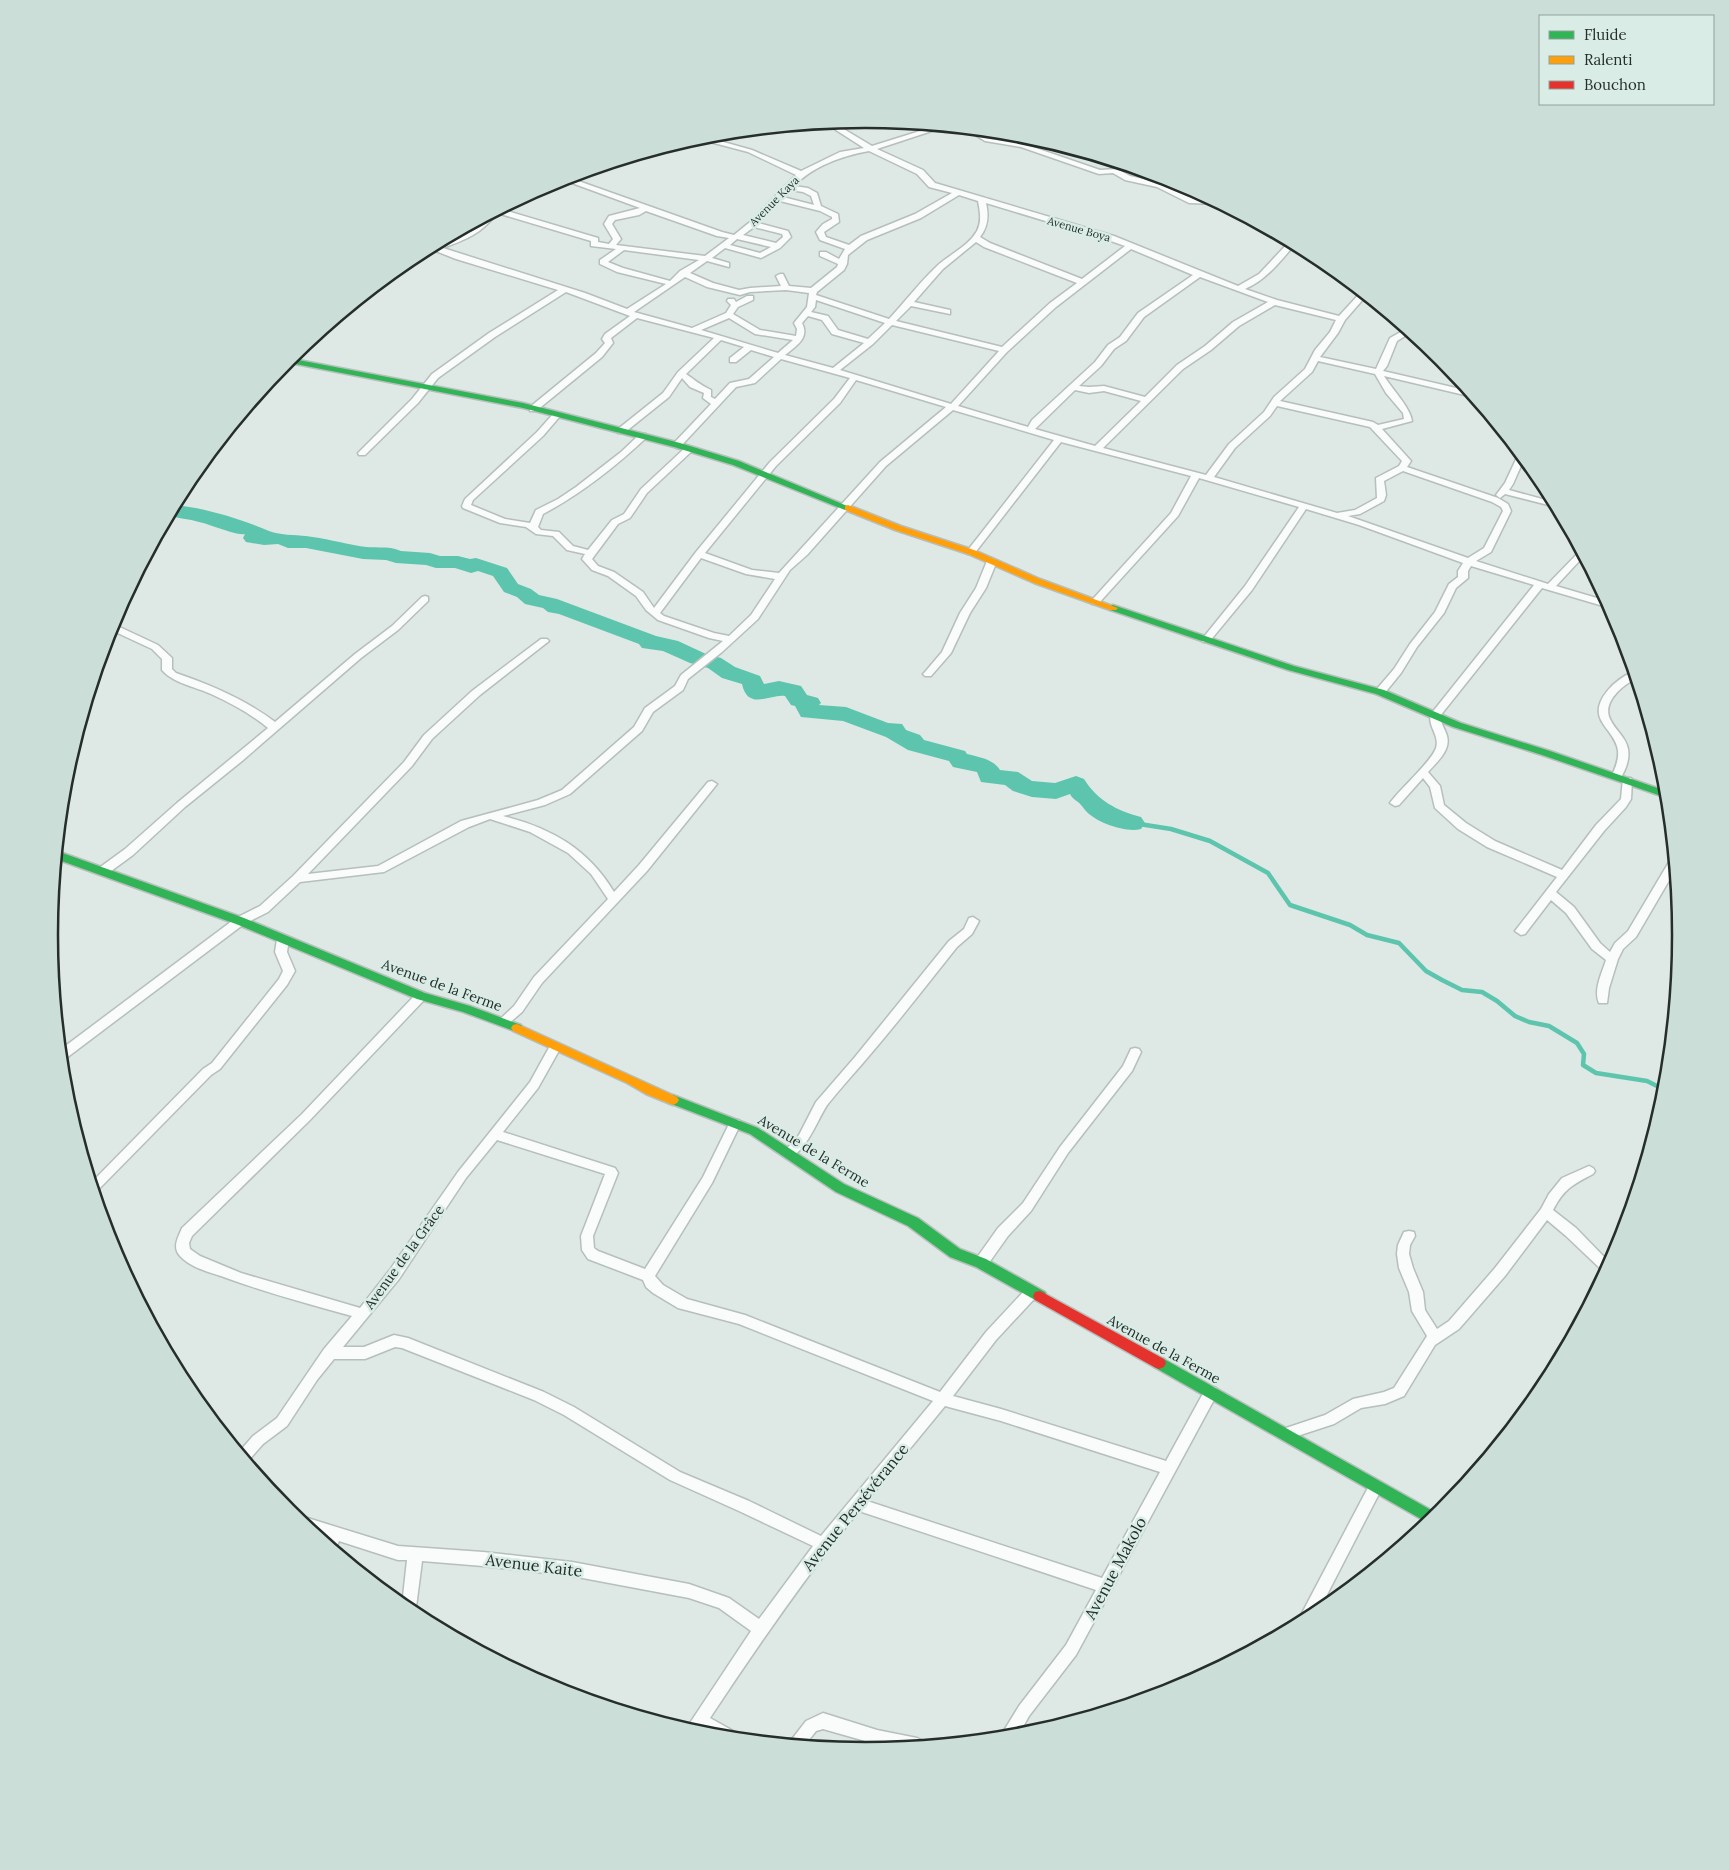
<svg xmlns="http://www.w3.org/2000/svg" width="1729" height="1870" font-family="Lora,serif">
	<rect width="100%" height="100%" fill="#dee8e5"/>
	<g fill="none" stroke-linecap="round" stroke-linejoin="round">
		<path stroke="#5dc5ad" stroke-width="4.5" d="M1133,823L1171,829L1210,841L1268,873L1290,905L1350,925L1367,935L1399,943L1426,971L1442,980L1462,990L1482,992L1497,1001L1515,1016L1529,1022L1549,1026L1577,1043L1584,1054L1583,1065L1596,1073L1647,1081L1665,1090"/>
		<path fill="#5dc5ad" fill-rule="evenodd" d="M174,505C206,508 241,519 269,531C278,535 296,535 306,536C324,538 342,543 359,546C373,549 388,545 401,551L430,553L440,556H458L470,559L476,558L507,568L518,584L531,589L539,595L557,599L656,636L678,641L706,654L721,658L735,667L760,676L764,684L779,681L801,686L807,695L818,698L821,703L819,705L846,707L888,723L902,724L906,730L920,735L924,740L965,751L967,754C979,757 993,759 1000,770L1018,772L1032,781L1055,783L1076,776L1084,779C1097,800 1117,811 1141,817L1145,823L1141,829C1126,833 1097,823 1086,811C1084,809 1083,807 1081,805C1077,800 1073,800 1070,794L1056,799L1032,797L1013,791L1005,785L981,782L977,772L953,767L949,761L908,750L886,737L843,721L801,717L795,706L791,705L785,696C771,693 748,712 742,684L722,678L708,668L690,663L663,651L642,648L639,644L559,614L548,612L543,608L525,604L517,597L504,592L493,576L478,571L471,573L455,568H436L426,565L396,563L386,560L363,559L306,548H288L278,544L264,545L246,542L243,538L245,534C236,536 210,524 199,522C189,519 178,518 168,516Z"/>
		<g stroke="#b6bfbc" stroke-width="3">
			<path id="street" d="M832,122L872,146L936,126L944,127L877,149L923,170L935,183L1114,236L1238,286L1259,274L1289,242L1295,244C1280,262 1266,280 1245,289L1277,300L1339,316L1361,292L1366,296L1345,320L1338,333L1320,357L1376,369L1390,338L1406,329L1410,333L1397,341L1387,366L1383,371L1469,391L1473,397L1384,376C1392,389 1410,407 1412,421L1382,429L1411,461L1407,467L1498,498L1508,504L1511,511L1491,552L1476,561L1548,584L1580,551L1583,557L1556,586L1607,601L1610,608L1542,588L1440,716C1441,724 1445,729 1447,736C1451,750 1437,762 1428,772L1440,786L1444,805L1466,823L1495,841L1562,870L1596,825L1621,799L1623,778H1631L1632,780L1631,799L1626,807L1604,831L1556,892L1574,907L1600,943L1610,952L1615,943L1628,931L1669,862L1673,861L1674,872L1636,937L1623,949L1618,959L1609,988L1607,1003H1599C1593,990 1602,973 1606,960L1592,949L1566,913L1551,900L1525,934L1521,935L1515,931L1557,877L1487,847L1458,829L1435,808L1430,787L1423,778L1399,805L1395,806L1390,803C1400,789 1432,761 1436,748C1440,735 1427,726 1431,714L1534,585L1471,566L1468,571V578L1456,588L1444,613L1417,647L1401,673L1384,694H1376L1375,692L1376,690L1394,669L1410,644L1435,612L1449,584L1458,577V571L1463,563L1359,525L1306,509L1252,590L1209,642H1203L1201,640L1203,638L1245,586L1299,507L1199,478L1178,516L1098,604H1092V600L1171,513L1191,476L1061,442L974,554H968V550L1054,440L953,410L886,466L807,555L790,570L758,619L722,652L688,679L683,690L653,712L642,731L570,794L545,805L503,816C551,828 588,849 614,892L639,865L708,782L712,781L717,784L647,871L542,983L522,1012L507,1025H499L497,1022L514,1006L534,977L608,899L591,874L568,853L530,832L490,819L469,827L384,872L300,882L268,912L244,924L65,1059L61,1060L60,1050L236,918L260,906L293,876L404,762L424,735L472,691L541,639H547L549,641L480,695L432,739L412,766L308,874L378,866L461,821L538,800L562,790L634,727L645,708L675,686L681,675L723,641L709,638L658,620L646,610L636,596L608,576L592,570L582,559L585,554L567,550L553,536L536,534L526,527L500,523L463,508L462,506L465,499L537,432L554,413L557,412L561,415L543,436L473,500L471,505L505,519L530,523L536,510L558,499L576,487L621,452L640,434H646V438C615,467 581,494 543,514L538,527L541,530L559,532L573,546L588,550L612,520L624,514L641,489L686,447H692V451L647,493L630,518L618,524L592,559L598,566L614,572L643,592L654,608L696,552L770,462L834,399L850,378L781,359L755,383L736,387L680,447L677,448L673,445L674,443L711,404L703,398L704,393L690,387L682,378L669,397L624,433H618V429L663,393L678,372L714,338L637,318L611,338L613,343L602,357L536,411H530V407L596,353L605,343L602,339L605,334L630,316L566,292L495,337L438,378L418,403L365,455H359L358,453L412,399L432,374L489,333L558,290L456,259L428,248C439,242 453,240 465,235C478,229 487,216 500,209L598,238V242L609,244L613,239L604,224L609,216L640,208L561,179L567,177L722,232L734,235L750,222L796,175L748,152L695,138L702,136L752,150L801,171L840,152L864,148L825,123ZM869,151L917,174L929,187L952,193L915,214L861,236L849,245L826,237L824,232L839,222L838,214L821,206L817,193L808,188L794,186C813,166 842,156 869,151ZM790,190L803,192L811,196L814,205L783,197ZM959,195L978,201C980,212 982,221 977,231C968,247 948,255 936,267C919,283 905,302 889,319L816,295L817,292L844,270L847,264L848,255L867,240L921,218ZM780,201L820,211L832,217V219L823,224L816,232L820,240L845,249L839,259L826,252H820V256L838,264L837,267L811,288L789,286L783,274H780L776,276L781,286L750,288L739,290L713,283L690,273L707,261L729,267V263L712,258L725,248L761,258L780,248L791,237L788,231L758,223ZM986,203L1108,240L1125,246L1082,279L990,243L980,237C988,227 989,216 986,203ZM646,211L717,236L729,238L705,256L616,245L621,239L612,224L615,220L639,215ZM497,213L591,241V246L616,249L600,260V264L617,272L666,284L627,309L585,293L443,248C467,239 481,234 497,213ZM754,227L782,234L783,237L776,243L743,235ZM737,239L771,247L760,253L730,245ZM976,242L984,247L1077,283L1050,303L1002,347L896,321L911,306L950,314V310L914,302L943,269ZM1131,249L1193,275L1138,313L1120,337L1108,345L1095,362L1032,420L1028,427L958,406L1007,352L1056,307ZM624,250L699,260L680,271L670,281L623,268L608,262ZM685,277L707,287L740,295L750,292L786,290L809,293L807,307L794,323L797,329L796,336L760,330L733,314L738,307L753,300V296H747L736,302L734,299H728L727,301L731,305L726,313L692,328L634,312ZM1200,277L1268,302L1233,322L1205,346L1177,365L1145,397L1104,386L1089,387L1079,386L1101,366L1114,349L1126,341L1144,317ZM816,300L885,323L868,339L838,330L828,316L811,312L815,307ZM1275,305L1336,320L1330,332L1315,350L1305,369L1274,397L1264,412L1229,444L1206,475L1103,448L1183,369L1211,350L1239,326ZM808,316L822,320L832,334L864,343L833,368L785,355C796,346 810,338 802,323ZM729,318L755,334L793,340L778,353L701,330ZM892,325L999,351L951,404L840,370L873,344ZM721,340L744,347L730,358V362H736L751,350L774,357L749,379L730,383L715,399L711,397V390C700,385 695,380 686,374ZM1318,361L1375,374L1386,393L1403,413L1404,419L1378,425L1373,422L1280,401L1312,372ZM856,380L946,407L880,462L779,573L752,570L705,553L776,466L840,403ZM1075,390L1089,393L1104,391L1141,401L1095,446L1035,429ZM1277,406L1370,427L1402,461L1399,466L1376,478L1377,498L1355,510L1337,513L1214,477L1235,448L1270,416ZM1403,471L1492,502L1501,507L1503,511L1484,548L1468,558L1348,516L1360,514L1384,501L1386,495L1384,481ZM701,558L746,574L775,579L751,615L729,636L714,633L664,616L660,613Z
				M967,130H975L989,138L1024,144L1100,170L1117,169L1130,176L1162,183L1194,199L1212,200L1220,204L1189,203L1157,187L1125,180L1113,173L1099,174L1021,147L985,141Z
				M1519,453L1524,459L1513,484L1509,490L1553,502L1556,507L1505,494L1500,498L1496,495L1505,483Z
				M992,558L997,561L986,588L970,613L951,653L931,676H925L923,674L925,672L942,652L960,613L976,588L987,561Z
				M425,596L428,597V601L398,630L361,658L242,761L185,807L133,855L107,874H99L98,871L99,868L125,849L177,803L268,728C251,714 231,703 211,694C196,687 173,683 162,670V659L152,649L109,629L111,623L158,645L172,658V669L176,673C211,685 246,700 275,722L355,654L392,626L422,597Z
				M1633,672L1635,679C1622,686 1602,702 1610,719C1615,730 1626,737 1628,749C1630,760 1625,771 1620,779L1616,780L1611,777C1615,769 1619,760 1618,751C1617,739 1606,730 1601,720C1591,701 1617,678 1633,672Z
				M973,917L979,921L972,934L957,947C926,986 896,1025 863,1063C851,1077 839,1090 828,1104C819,1115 803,1162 785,1156L783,1153L799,1135L816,1102L855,1057L949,941L964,929L969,918Z
				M283,935L289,939L287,952L295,971L287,985L220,1069L211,1075L95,1193L91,1183L203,1069L212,1063L279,979L283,971L275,952L277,939Z
				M421,992L425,993L427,996L425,999L310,1120L192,1236L189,1243L190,1249L200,1256L241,1273L360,1308L389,1271L458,1172L530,1082L551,1044H559L561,1047L538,1088L503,1132L615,1168L618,1173L593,1236L594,1248L598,1251L645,1269L703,1177L731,1120H739L741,1123L712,1183L655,1276L663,1285L687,1299L745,1315L940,1392L986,1332L1026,1289L1031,1288L1036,1289L1038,1293L1036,1297L996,1340L953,1396L1001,1409L1166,1461L1206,1388L1211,1386L1216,1388L1218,1392L1216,1396L1076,1655L1029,1716L1018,1736L1000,1737L1019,1706L1066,1645L1096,1590L859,1511C805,1577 757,1647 710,1718L735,1732L737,1738L712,1736L702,1730L700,1734L686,1729L751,1631L719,1608L689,1598L572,1576L483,1566L422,1561L415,1615L402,1606L407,1560H398L339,1541L335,1551L324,1542L325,1537L314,1534L296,1518L301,1516L398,1546L483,1552L572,1562L689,1584L729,1598L759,1619L813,1546L739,1511L670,1480L564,1415L534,1400L402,1348L395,1347L365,1359H334L317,1380L287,1426L263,1444L248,1461L239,1452L253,1436L277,1418L324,1349L352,1316C308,1304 264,1292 221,1276C208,1272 190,1267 180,1256C172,1247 178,1238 182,1228L302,1114L417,993ZM497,1140L605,1174L581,1236L582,1250L588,1259L643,1280L646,1287L653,1293L678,1308L739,1324L933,1401L821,1536L749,1501L680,1472L574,1407L544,1392L408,1338L394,1335L364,1347H343L399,1279L466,1178ZM945,1406L1001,1421L1160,1472L1102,1578L867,1501Z
				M1135,1048L1139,1049L1141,1052L1132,1071L1068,1153L1031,1211L1008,1236L986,1267L981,1268L976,1267L974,1263L976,1259L998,1228L1023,1203L1060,1147L1123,1066L1131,1049Z
				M1589,1166L1593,1168L1595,1171L1593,1174C1572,1185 1564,1189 1553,1210L1576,1228L1610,1263L1605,1273L1566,1236L1547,1220L1505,1276L1459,1329L1435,1345L1404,1396L1385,1404L1361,1408L1334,1424L1285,1440L1280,1438L1278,1434L1280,1430L1325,1415L1353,1399L1384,1392L1394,1388L1427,1336L1412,1311L1409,1292L1399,1268L1397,1254L1398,1245L1404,1232L1409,1231L1414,1232L1415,1236L1410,1245L1409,1254L1413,1268L1423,1292L1425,1310L1437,1329L1449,1321L1495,1268L1541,1209L1549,1194L1562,1178Z
				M1376,1480L1381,1482L1383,1486L1317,1614L1300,1623L1299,1620L1301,1615L1371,1482Z
				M823,1713L877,1730L917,1738L923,1741L924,1745L890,1748L823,1729L816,1731L805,1745L789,1743L806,1721Z"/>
		</g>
		<g stroke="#b6bfbc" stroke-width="3">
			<path id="fast" d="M288,358L523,403L680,443L739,461L852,508L851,510H845L733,465L674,447L523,408L285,362Z
				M1113,605L1294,666L1384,690L1461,723L1550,751L1666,791L1667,798L1542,755L1453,727L1376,694L1288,670L1110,610V606Z
				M57,851L244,918L425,993L470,1006L521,1025L523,1028L521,1031L517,1032L463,1012L417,999L236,924L56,859Z
				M673,1095L758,1128L844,1184L918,1218L960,1249L986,1259L1045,1292L1047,1296L1045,1300L1040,1301L1035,1300L976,1267L950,1257L908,1226L836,1192L750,1134L669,1103L667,1100L669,1097Z
				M1159,1357L1164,1359L1438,1514L1428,1523L1154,1367L1152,1363L1154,1359Z"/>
		</g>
		<g stroke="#b6bfbc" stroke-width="3">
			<path id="slow" d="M848,505L901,526L974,550L1040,579L1118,608L1116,610H1110L1034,583L968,554L895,530L845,510V506Z
				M517,1024L677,1097L679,1100L677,1103L673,1105L646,1094L627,1083L513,1031L511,1028L513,1025Z"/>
		</g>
		<g stroke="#b6bfbc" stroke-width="3">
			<path id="jam" d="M1040,1291L1164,1359L1166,1363L1164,1367L1159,1369L1154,1367L1035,1300L1033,1296L1035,1292Z"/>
		</g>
		<use href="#street" fill="#fafcfb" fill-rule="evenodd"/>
		<use href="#fast" fill="#30b455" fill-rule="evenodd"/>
		<use href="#slow" fill="#ff9f0a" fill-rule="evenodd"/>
		<use href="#jam" fill="#e5322d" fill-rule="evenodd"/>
	</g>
	<g text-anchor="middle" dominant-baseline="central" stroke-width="5" stroke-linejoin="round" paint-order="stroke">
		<g font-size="11" fill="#262e2b" stroke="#d9ede6">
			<text transform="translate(774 201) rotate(-45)">Avenue Kaya</text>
			<text transform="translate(1079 229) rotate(16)">Avenue Boya</text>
		</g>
		<g font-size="14" fill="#262e2b" stroke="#d9ede6">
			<text transform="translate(442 985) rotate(20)">Avenue de la Ferme</text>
			<text transform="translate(814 1151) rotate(31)">Avenue de la Ferme</text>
			<text transform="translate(404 1257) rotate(-54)">Avenue de la Grâce</text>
			<text transform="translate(1164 1349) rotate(29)">Avenue de la Ferme</text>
		</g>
		<g font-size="16" fill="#262e2b" stroke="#d9ede6">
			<text transform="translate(855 1507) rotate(-51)">Avenue Persévérance</text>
			<text transform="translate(534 1565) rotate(7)">Avenue Kaite</text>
			<text transform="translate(1115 1568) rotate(-62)">Avenue Makolo</text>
		</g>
	</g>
	<path d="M0 0H1729V1870H0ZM58 935a807 807 0 1 1 1614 0a807 807 0 1 1-1614 0Z" fill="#cbded7" fill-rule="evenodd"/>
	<path fill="none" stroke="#262e2b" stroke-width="2.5" d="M58 935a807 807 0 1 1 1614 0a807 807 0 1 1-1614 0Z"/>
	<rect x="1539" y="15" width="175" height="90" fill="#d9ede6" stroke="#91a19b"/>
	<rect x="1549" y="31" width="25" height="8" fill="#30b455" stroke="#91a19b"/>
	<text x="1584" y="40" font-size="15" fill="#262e2b">Fluide</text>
	<rect x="1549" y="56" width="25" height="8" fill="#ff9f0a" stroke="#91a19b"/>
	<text x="1584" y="65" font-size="15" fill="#262e2b">Ralenti</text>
	<rect x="1549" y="81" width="25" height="8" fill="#e5322d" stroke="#91a19b"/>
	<text x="1584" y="90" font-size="15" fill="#262e2b">Bouchon</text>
</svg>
